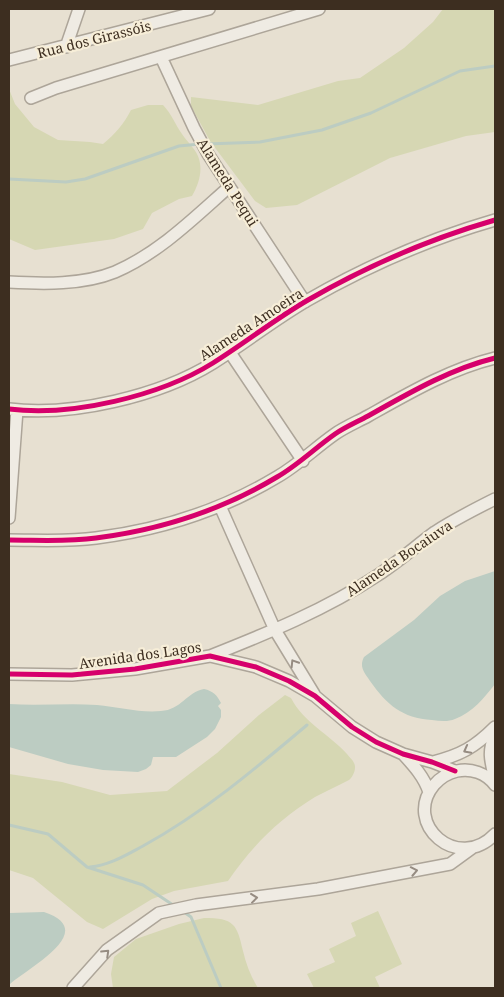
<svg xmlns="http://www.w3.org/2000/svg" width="504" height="997" font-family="'Noto Serif',serif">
	<rect width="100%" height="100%" fill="#e7e0d1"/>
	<path fill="#d6d7b3" d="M443,9H495V132L466,136L390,158L297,205L266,208L255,201L210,141L191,106V97L258,105L338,81L360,78L404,48L433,22Z
		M9,89L15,104L34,127L58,140L90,142L103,144C115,134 124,124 131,110L148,105H163C171,113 175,124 182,134C187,142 197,150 199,159C203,172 198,186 192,196L179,199L152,213L143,229L114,239L35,250L9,239Z
		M285,695L291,698C303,722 329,734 347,754C349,757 353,760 354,763C357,768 353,777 349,780C338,786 326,791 315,797C278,820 252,846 228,881L174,891L152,899L103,929L87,922L33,878L9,870V774L62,782L110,795L167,791L217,753L259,715Z
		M378,911L402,964L375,977L380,988H314L307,974L335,962L329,949L356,936L351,923Z
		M204,918C234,918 237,924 243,951C246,964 251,977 258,988H113L111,974L114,957L136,939L179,924Z"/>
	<path fill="#bcccc2" d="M495,571V684C485,697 472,713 455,719C448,722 440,721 432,720C402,718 387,705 370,681C364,672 359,667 364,657L414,620L440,596L465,581Z
		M204,689C213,691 217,695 221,703L218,706L221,710V717L215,729L207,737L176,757H153L151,765L146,769L138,772L103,770L68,764L9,747V704C38,706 68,703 97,705C118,707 140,713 161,711C181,710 187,692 204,689Z
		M44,912C101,931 27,968 9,985V913Z"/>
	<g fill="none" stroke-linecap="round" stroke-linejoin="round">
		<path stroke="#bcccc2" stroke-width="3" d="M206,144L260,142L322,130L371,113L460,71L495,66
			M9,179L66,182L85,179L179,146L200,144
			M9,825L48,834L87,867L143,885L176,907
			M90,867C110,865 126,855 143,846C203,813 255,769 307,725
			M184,912L191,917L221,988"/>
		<g stroke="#ada599" stroke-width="14">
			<path id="minor" d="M66,47L79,9
				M161,57L194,128L208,154L305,302
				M9,60L209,9
				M31,98L56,88L319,9
				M9,282C43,284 83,285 115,272C159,253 194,218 229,187
				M229,351L303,461
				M9,409C71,417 160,396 213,363C245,343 275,319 308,300C367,266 429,239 495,220
				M220,506L275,630L314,694
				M9,518L17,410
				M9,540C38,540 67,542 96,538C159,530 222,510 277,477C298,465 315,448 335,434C345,427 357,422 368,416C409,393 450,369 495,358
				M210,656C268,633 325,610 378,575C398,562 416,546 435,532C455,519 475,509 495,499
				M9,674L72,675L135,669L210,656L256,667L289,681L315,696L352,727L376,742L403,754L432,762L455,771
				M495,736C487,751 491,763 495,779
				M403,754C414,766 424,777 429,792
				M433,762C461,755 475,747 495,727
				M495,785C486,773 471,768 457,771C448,773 440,778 434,785C402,824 458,873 495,834
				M73,988L107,950L159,913L196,905L318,889L450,864L472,848"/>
		</g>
		<use href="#minor" stroke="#efebe3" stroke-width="11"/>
		<g stroke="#f7eed8" stroke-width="8">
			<path id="cycleway" d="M9,409C71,417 160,396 213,363C245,343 275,319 308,300C367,266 429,239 495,220
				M9,540C38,540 67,542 96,538C159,530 222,510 277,477C298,465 315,448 335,434C345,427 357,422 368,416C409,393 450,369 495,358
				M9,674L72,675L135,669L210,656L256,667L289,681L315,696L352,727L376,742L403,754L432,762L455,771"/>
		</g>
		<use href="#cycleway" stroke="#d6006c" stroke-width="5"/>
	</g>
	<defs><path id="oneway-chevron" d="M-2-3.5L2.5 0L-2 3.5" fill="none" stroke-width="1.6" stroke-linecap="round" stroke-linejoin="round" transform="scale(1.25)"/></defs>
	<g stroke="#968c82">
		<use href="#oneway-chevron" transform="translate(294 663) rotate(-122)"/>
		<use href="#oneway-chevron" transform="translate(467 750) rotate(152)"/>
		<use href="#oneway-chevron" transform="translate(414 871) rotate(-11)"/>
		<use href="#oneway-chevron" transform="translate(254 898) rotate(-7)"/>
		<use href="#oneway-chevron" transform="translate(106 953) rotate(-44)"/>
	</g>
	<g text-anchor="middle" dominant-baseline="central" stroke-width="4.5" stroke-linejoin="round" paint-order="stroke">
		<g font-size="14" fill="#3d2e20" stroke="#f7eed8">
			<text transform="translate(94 39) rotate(-14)">Rua dos Girassóis</text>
			<text transform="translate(228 182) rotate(58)">Alameda Pequi</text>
			<text transform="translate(251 324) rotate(-33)">Alameda Amoeira</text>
			<text transform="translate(399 558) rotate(-34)">Alameda Bocaiuva</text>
			<text transform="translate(140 655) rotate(-8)">Avenida dos Lagos</text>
		</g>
	</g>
	<rect width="504" height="997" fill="none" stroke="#3d2e20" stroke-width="20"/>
</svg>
